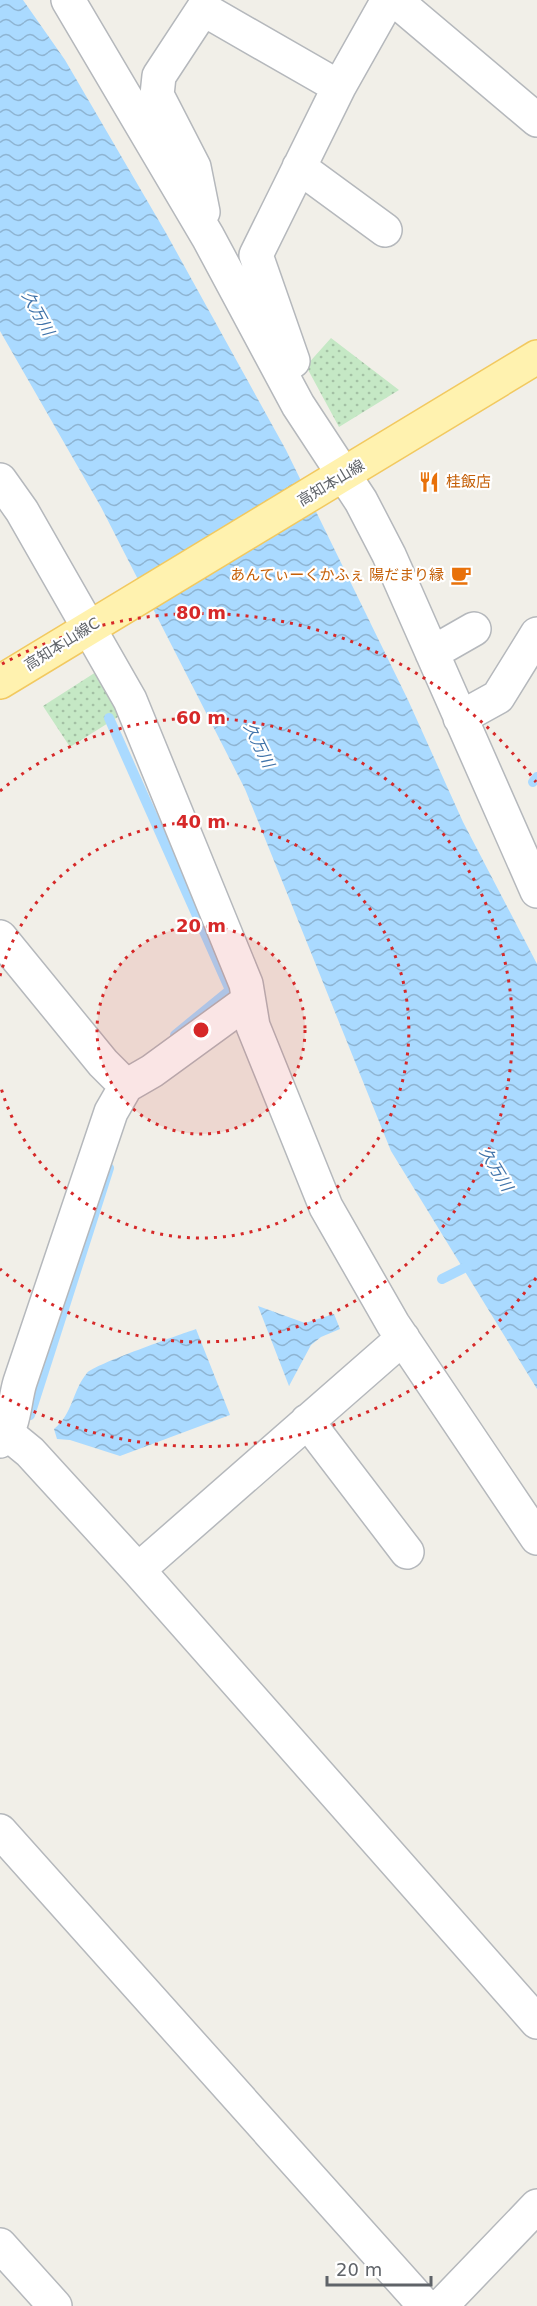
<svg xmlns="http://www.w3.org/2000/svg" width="537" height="2306" font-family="'DejaVu Sans','Noto Sans JP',sans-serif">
	<defs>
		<pattern id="park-dots" width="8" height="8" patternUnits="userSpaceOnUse" patternTransform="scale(1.5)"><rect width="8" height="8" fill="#c5e8c5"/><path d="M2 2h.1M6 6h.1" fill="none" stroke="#a3c0a4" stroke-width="1.8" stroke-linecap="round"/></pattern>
		<pattern id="water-waves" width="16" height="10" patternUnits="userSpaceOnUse" patternTransform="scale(1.5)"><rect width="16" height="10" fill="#aadaff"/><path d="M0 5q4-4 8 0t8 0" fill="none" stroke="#8eb4d2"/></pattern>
	</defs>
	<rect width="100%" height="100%" fill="#f1efe8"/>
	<path fill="url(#park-dots)" d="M331,338L399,390L339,427L306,366Z
		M96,672L121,715L70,747L43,706Z"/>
	<path fill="url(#water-waves)" d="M0,0H23L65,60L166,233L286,450L408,700L463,822L537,964V1389L391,1151L245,789L101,507L0,331Z
		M258,1306L305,1323L334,1314L340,1329L321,1337L311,1345L289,1386Z
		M196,1329L230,1415L120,1456L70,1440L57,1439L54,1429C73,1414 72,1391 87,1373C95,1364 179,1335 196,1329Z"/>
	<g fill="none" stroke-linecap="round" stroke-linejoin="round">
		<path stroke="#aadaff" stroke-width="10" d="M109,718L230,990L175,1035
			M533,782L537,777
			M442,1279L474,1263
			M30,1415L109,1168"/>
		<g stroke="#b5b8bc" stroke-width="36">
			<path id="minor" d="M68,0L208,237L298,405L361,501L389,555L537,891
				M395,0L537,120
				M299,167L385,230
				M203,212L194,167L157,95L159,76L203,9L339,87
				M293,361L256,255L339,87L388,0
				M0,480L22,511L130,700L246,984L253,1026L326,1207L393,1324L537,1538
				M432,653L474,629
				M460,718L498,697L537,634
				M0,937L103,1063L126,1086
				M307,1421L407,1552
				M8,1434L30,1452L138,1570L537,2022
				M0,1441C15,1428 14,1401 20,1382C50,1292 81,1202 111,1112L126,1086L152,1071L248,1001
				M138,1570L403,1338
				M0,1831L425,2306
				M0,2245L55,2306
				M441,2306L537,2206"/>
		</g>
		<g stroke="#f2c960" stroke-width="36">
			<path id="major" d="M0,682L537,357"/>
		</g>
		<use href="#minor" stroke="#fff" stroke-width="33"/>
		<use href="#major" stroke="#fff2af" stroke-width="33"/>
	</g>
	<circle cx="201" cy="1030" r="104" fill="#d62828" fill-opacity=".12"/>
	<g fill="none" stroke="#d62828" stroke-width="3" stroke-dasharray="3 6">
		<circle cx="201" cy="1030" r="104"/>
		<path d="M0 976A208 208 0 1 1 0 1084"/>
		<path d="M0 791A312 312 0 1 1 0 1269"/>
		<path d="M536 1278A417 417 0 0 1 2 1396M2 664A417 417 0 0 1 536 782"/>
	</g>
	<defs>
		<g id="restaurant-bare" transform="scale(1.62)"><path d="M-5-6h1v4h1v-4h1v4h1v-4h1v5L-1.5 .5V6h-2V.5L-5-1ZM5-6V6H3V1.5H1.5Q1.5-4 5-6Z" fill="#e8710a" stroke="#fff" stroke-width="2.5" paint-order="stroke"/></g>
		<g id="cafe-bare" transform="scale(1.62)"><path d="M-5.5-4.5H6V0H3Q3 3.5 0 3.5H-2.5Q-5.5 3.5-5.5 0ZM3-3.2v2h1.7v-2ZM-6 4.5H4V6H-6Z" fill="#e8710a" stroke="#fff" stroke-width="2.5" paint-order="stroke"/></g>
	</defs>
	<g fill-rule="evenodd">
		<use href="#restaurant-bare" x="429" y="482"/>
		<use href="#cafe-bare" x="461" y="575"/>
	</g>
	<g text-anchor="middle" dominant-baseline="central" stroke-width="4.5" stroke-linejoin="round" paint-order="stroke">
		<g font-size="15" fill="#c56008" stroke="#fff" text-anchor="start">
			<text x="446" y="482">桂飯店</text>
			<text x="444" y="575" text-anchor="end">あんてぃーくかふぇ 陽だまり縁</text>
		</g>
		<g font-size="15" fill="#5f6368" stroke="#fff">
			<text transform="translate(331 483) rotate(-31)">高知本山線</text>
			<text transform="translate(62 644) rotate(-32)">高知本山線C</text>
		</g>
		<g font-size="16" font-style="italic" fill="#4174aa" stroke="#fff">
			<text transform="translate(38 313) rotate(61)">久万川</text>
			<text transform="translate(259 745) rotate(64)">久万川</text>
			<text transform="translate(496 1169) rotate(59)">久万川</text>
		</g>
	</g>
	<circle cx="201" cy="1030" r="9" fill="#d62828" stroke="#fff" stroke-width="3"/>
	<g font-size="18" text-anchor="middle" font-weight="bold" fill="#d62828" stroke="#fff" stroke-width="4.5" stroke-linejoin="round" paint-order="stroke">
		<text x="201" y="619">80 m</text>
		<text x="201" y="724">60 m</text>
		<text x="201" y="828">40 m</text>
		<text x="201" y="932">20 m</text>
	</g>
	<path d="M327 2276v9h104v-9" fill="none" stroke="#5f6368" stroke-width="3"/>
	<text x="336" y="2276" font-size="18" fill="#5f6368" stroke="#ffffff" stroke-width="4.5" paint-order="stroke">20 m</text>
</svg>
